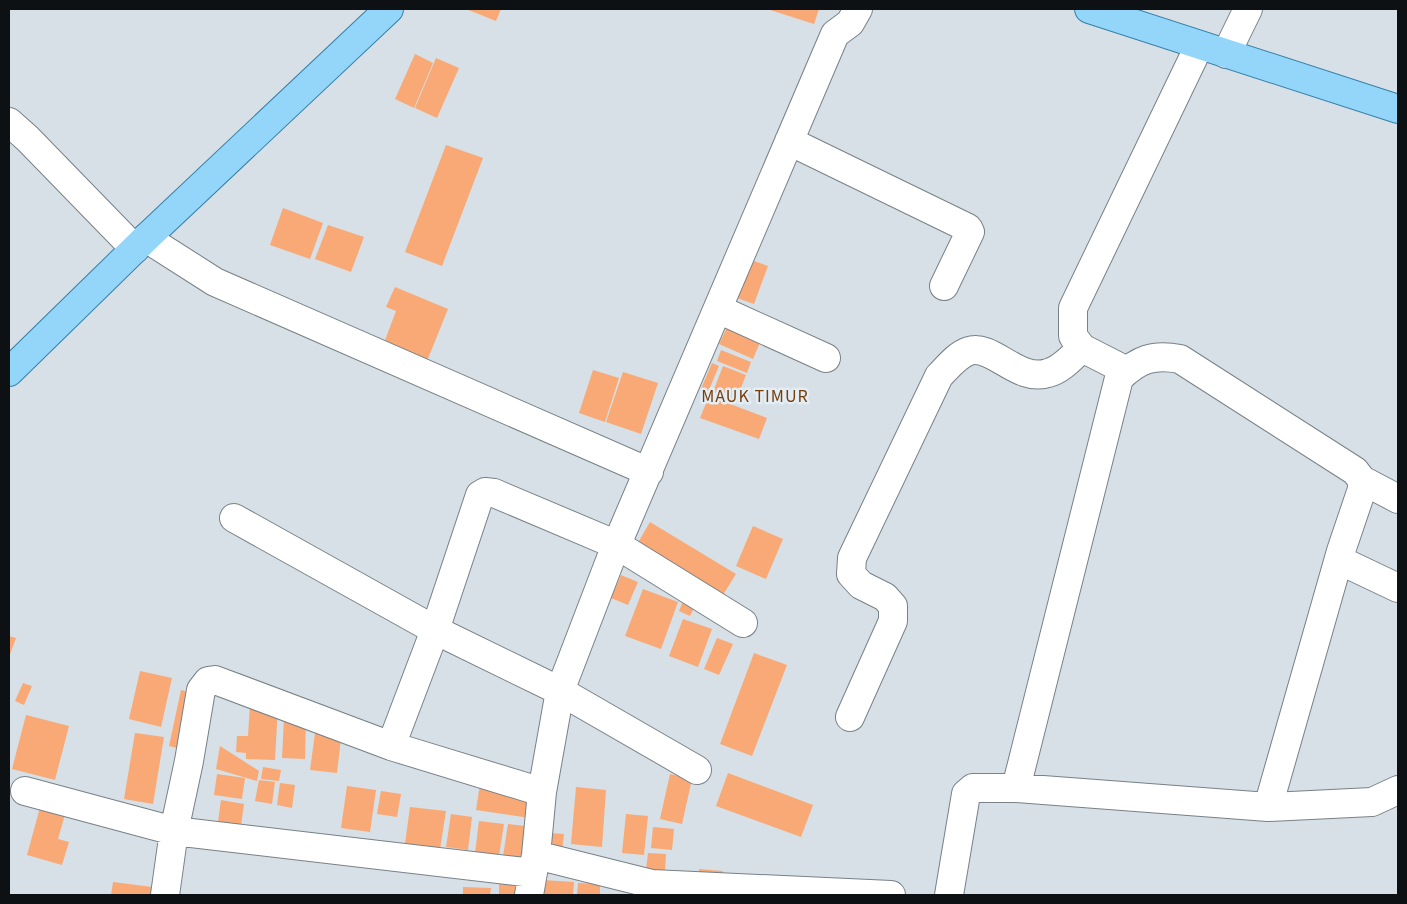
<svg xmlns="http://www.w3.org/2000/svg" width="1407" height="904" font-family="'Source Sans 3',sans-serif">
	<rect width="100%" height="100%" fill="#d6e0e6"/>
	<path fill="#f9a975" d="M466,9H501L496,21Z
		M767,9H819L814,24Z
		M415,54L433,63L414,108L395,99Z
		M436,58L459,68L437,118L415,108Z
		M446,145L483,158L442,266L405,252Z
		M283,208L323,223L310,259L270,245Z
		M328,225L364,237L351,272L315,259Z
		M751,260L768,266L754,304L737,298Z
		M395,287L448,309L427,361L384,343L396,311L386,307Z
		M731,319L764,333L753,359L719,344Z
		M721,350L751,362L747,373L717,361Z
		M712,363L719,366L708,392L701,389Z
		M723,366L746,375L736,401L713,392Z
		M593,370L619,378L605,422L579,413Z
		M623,372L658,383L641,434L606,422Z
		M709,396L767,418L759,439L700,418Z
		M650,522L736,574L718,603L633,551Z
		M753,526L783,539L766,579L736,566Z
		M621,575L638,582L628,605L611,598Z
		M643,589L678,602L661,649L625,636Z
		M683,601L695,606L690,616L679,611Z
		M683,619L712,629L698,667L669,656Z
		M9,636L16,638L9,657Z
		M717,638L733,644L719,675L704,669Z
		M754,653L787,665L752,756L720,744Z
		M140,671L172,678L161,727L129,719Z
		M23,683L32,686L24,705L15,701Z
		M181,690L197,694L185,750L169,746Z
		M250,704L278,706L275,760L246,759V753L236,752L237,736H248Z
		M26,715L69,726L55,780L12,769Z
		M284,717L306,718L305,759L282,758Z
		M316,726L342,730L337,773L310,770Z
		M135,733L164,737L153,804L124,799Z
		M220,746L259,771L257,781L216,769Z
		M263,767L281,770L279,781L261,779Z
		M728,773L813,805L801,837L716,806Z
		M217,774L245,778L242,799L214,795Z
		M670,774L692,779L682,824L660,819Z
		M259,780L275,782L272,804L255,801Z
		M280,783L295,785L292,808L277,805Z
		M480,784L534,791L530,818L476,810Z
		M347,786L376,790L370,832L341,828Z
		M576,787L606,790L602,847L571,844Z
		M381,791L401,794L397,817L377,814Z
		M221,800L244,804L241,826L218,822Z
		M41,804L66,811L58,839L69,842L62,865L27,855Z
		M410,807L446,811L439,856L404,851Z
		M451,814L472,817L468,850L446,847Z
		M626,814L648,816L644,855L622,853Z
		M479,821L504,824L499,856L475,853Z
		M508,824L534,827L528,867L502,863Z
		M653,827L674,829L672,850L651,848Z
		M550,833L564,834L562,851L549,850Z
		M648,853L666,854L665,871L646,869Z
		M699,869L723,871L722,886L698,884Z
		M543,880L574,882L573,895H542Z
		M499,881H522V895H499Z
		M113,882L152,887L151,895H111Z
		M578,883L600,884V895H577Z
		M463,887L491,888L490,895H463Z"/>
	<g fill="none" stroke-linecap="round" stroke-linejoin="round">
		<g stroke="#788187" stroke-width="30">
			<path id="minor" d="M1226,54L1248,9
				M9,122L28,139L135,249
				M789,141L968,228L970,232L944,286
				M146,238L215,282L649,472
				M718,309L826,358
				M1127,371L1082,348L1073,336V308L1199,46
				M1362,480L1398,499
				M234,518L435,630L560,691L697,770
				M1339,560L1398,588
				M850,717L893,621V606L885,597L861,585L851,574L852,558L939,376C948,367 957,355 969,351C992,343 1018,383 1048,373C1061,370 1072,357 1082,348
				M391,746L435,630L480,495L485,492L494,493L617,545L743,623
				M1016,788L1119,378C1139,359 1153,354 1180,359L1355,471L1362,480V489L1341,551L1268,807
				M25,791L174,831L165,895
				M536,855L652,884L891,895
				M533,873L174,831L189,761L201,690L208,681L215,680L391,746L542,792
				M529,895L536,855L542,792L560,691L611,558L835,34L850,23L858,9
				M949,895L966,794L973,788H1016L1268,807L1372,802L1398,790"/>
		</g>
		<g stroke="#357fa7" stroke-width="30">
			<path id="major" d="M1089,9L1398,109
				M9,372L146,238L389,9"/>
		</g>
		<use href="#minor" stroke="#fff" stroke-width="28"/>
		<use href="#major" stroke="#93d6fa" stroke-width="28"/>
	</g>
	<g text-anchor="middle" dominant-baseline="central" stroke-width="5" stroke-linejoin="round" paint-order="stroke">
		<g font-size="18" letter-spacing="1" fill="#783d0d" stroke="#e3edf4">
			<text x="755" y="396">MAUK TIMUR</text>
		</g>
	</g>
	<rect width="1407" height="904" fill="none" stroke="#0d1113" stroke-width="20"/>
</svg>
